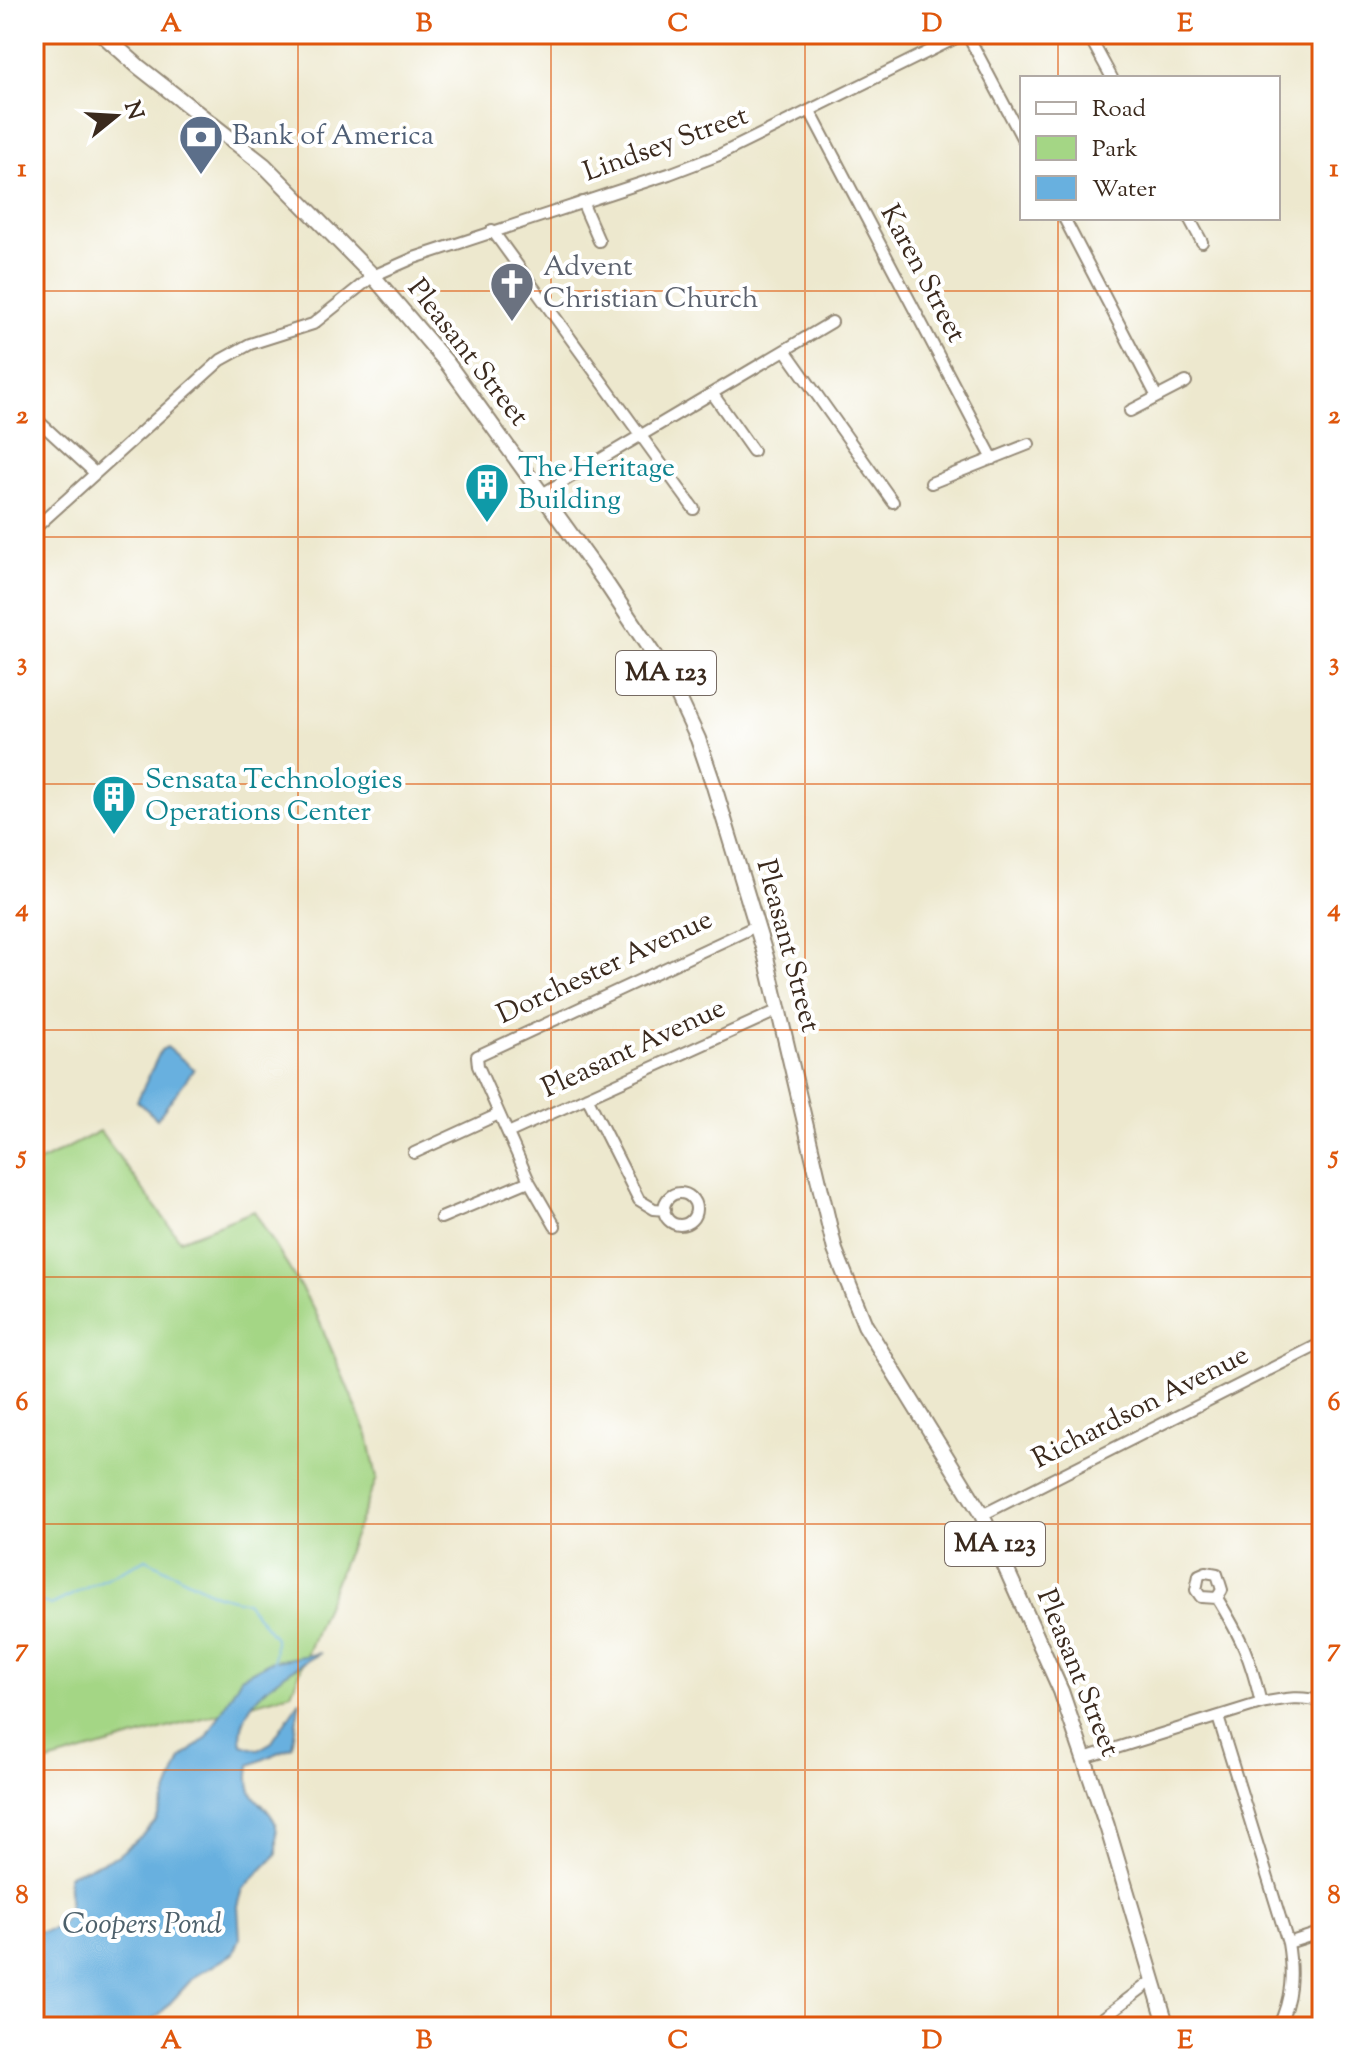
<svg xmlns="http://www.w3.org/2000/svg" width="1356" height="2061" font-family="'Sorts Mill Goudy',serif">
	<rect width="100%" height="100%" fill="#fff"/>
	<filter id="ink" filterUnits="userSpaceOnUse"><feTurbulence type="fractalNoise" baseFrequency=".0125" numOctaves="2"/><feDisplacementMap in="SourceGraphic" scale="16" xChannelSelector="R" yChannelSelector="G"/><feConvolveMatrix kernelMatrix="1 2 1 2 8 2 1 2 1" color-interpolation-filters="sRGB"/></filter>
	<filter id="wash" filterUnits="userSpaceOnUse"><feTurbulence type="fractalNoise" baseFrequency=".006" numOctaves="4" result="noise"/><feDisplacementMap in="SourceGraphic" scale="32" xChannelSelector="R" yChannelSelector="G"/><feGaussianBlur stdDeviation="1.8" result="paint"/><feColorMatrix in="noise" values="0 0 0 0 0 0 0 0 0 0 0 0 0 0 0 0 0 1.4 0 .05"/><feComposite in="paint" operator="in"/></filter>
	<g filter="url(#wash)">
		<rect width="100%" height="100%" fill="#ede8ce"/>
		<path fill="#a4d685" stroke="#708052" stroke-width="2" d="M100,1131L180,1240L254,1211L315,1311L368,1435L377,1478L291,1693L34,1766V1165Z"/>
		<path fill="#68b0df" stroke="#526d7e" stroke-width="2" d="M167,1047L194,1069L157,1119L137,1101L161,1050Z
			M321,1653C288,1671 234,1700 242,1745L258,1750L272,1742L300,1700L292,1747L250,1765C244,1803 263,1797 275,1822C278,1830 277,1845 277,1854L243,1889L238,1906L240,1938L234,1953L193,1978L160,2014L143,2027H46L34,1992V1931C75,1933 70,1904 68,1875L117,1856L145,1833L156,1821L181,1759L207,1737L241,1677L269,1662Z"/>
		<g fill="none" stroke-linecap="round" stroke-linejoin="round">
			<path stroke="#68b0df" stroke-width="2" d="M34,1599L51,1605L146,1559L217,1595L246,1602L275,1638L274,1662"/>
		</g>
	</g>
	<g filter="url(#ink)">
		<g fill="none" stroke-linecap="round" stroke-linejoin="round">
			<g stroke="#948976" stroke-width="14">
				<path id="minor" d="M967,34L1022,138
					M1088,34L1112,78
					M34,41L41,34
					M810,111L993,459
					M582,202L599,241
					M1064,218L1157,397
					M1189,218L1202,242
					M492,230L694,509
					M785,350L893,502
					M712,393L753,451
					M1130,411L1186,382
					M34,417L95,473
					M931,483L1029,444
					M542,494L832,322
					M34,529L221,360L250,344L313,324L373,276L414,258L669,174L719,155L964,34
					M587,1097L639,1200L654,1209L665,1210
					M508,1133L779,1010
					M414,1153L499,1114
					M664 1209a16 16 0 1 1 32 0a16 16 0 1 1-32 0Z
					M441,1218L529,1181
					M555,1226L529,1181L478,1066L477,1056L756,926
					M982,1515L1322,1343
					M1217,1598L1222,1590L1217,1574L1206,1572L1199,1575L1196,1590L1201,1597L1217,1598C1242,1639 1250,1657 1261,1703
					M1218,1717L1288,1943C1293,1973 1292,1999 1278,2027
					M1084,1758L1261,1703C1283,1699 1300,1695 1322,1702
					M1288,1943L1322,1932
					M1091,2027L1153,1980"/>
			</g>
			<g stroke="#948976" stroke-width="18">
				<path id="highway" d="M102,34L139,67L264,165L373,276L447,363L608,586L671,681L698,739L713,783L766,957L835,1250L865,1325L982,1515L1061,1691L1107,1826L1167,2027"/>
			</g>
			<use href="#minor" stroke="#fff" stroke-width="10"/>
			<use href="#highway" stroke="#fff" stroke-width="14"/>
		</g>
	</g>
	<path fill="none" stroke="#df570d" stroke-width="2" stroke-opacity="0.55" d="M298,34V2027M551,34V2027M805,34V2027M1058,34V78M1058,218V2027M34,291H1322M34,537H1322M34,784H1322M34,1030H1322M34,1277H1322M34,1524H1322M34,1770H1322"/>
	<defs>
		<g id="bank-pin" transform="scale(2.3)"><path d="M0 17L-7.5 6A9.5 9.5 0 1 1 7.5 6Z" fill="#5c6f8a" stroke="#fff"/><path d="M-6-4H6V4H-6ZM0-2.3a2.3 2.3 0 1 0 0 4.6a2.3 2.3 0 1 0 0-4.6Z" fill="#fff"/></g>
		<g id="church-pin" transform="scale(2.3)"><path d="M0 17L-7.5 6A9.5 9.5 0 1 1 7.5 6Z" fill="#6b7280" stroke="#fff"/><path d="M-1.2-6h2.4v3.5h3.3v2.4h-3.3V6h-2.4V-.1h-3.3v-2.4h3.3Z" fill="#fff"/></g>
		<g id="building-pin" transform="scale(2.3)"><path d="M0 17L-7.5 6A9.5 9.5 0 1 1 7.5 6Z" fill="#0f9aa8" stroke="#fff"/><path d="M-4-6H4V6H1V3H-1V6H-4ZM-2.5-4.3h1.7v1.8h-1.7ZM.8-4.3h1.7v1.8H.8ZM-2.5-1h1.7V.8h-1.7ZM.8-1h1.7V.8H.8Z" fill="#fff"/></g>
	</defs>
	<g fill-rule="evenodd">
		<use href="#bank-pin" x="201" y="137"/>
		<use href="#church-pin" x="512" y="284"/>
		<use href="#building-pin" x="487" y="485"/>
		<use href="#building-pin" x="114" y="797"/>
	</g>
	<g text-anchor="middle" dominant-baseline="central" stroke-width="8" stroke-linejoin="round" paint-order="stroke">
		<g fill="#fff" stroke="#766a62" stroke-width="2">
			<rect x="616" y="651" width="100" height="44" rx="6"/>
			<rect x="945" y="1522" width="100" height="44" rx="6"/>
		</g>
		<g font-size="26" font-weight="bold" fill="#3b2a1e">
			<text x="666" y="673">MA 123</text>
			<text x="995" y="1544">MA 123</text>
		</g>
		<g font-size="28" fill="#4e5e75" stroke="#fff" text-anchor="start">
			<text x="232" y="137">Bank of America</text>
		</g>
		<g font-size="28" fill="#3b2a1e" stroke="#fff">
			<text transform="translate(666 145) rotate(-20)">Lindsey Street</text>
			<text transform="translate(922 274) rotate(62)">Karen Street</text>
			<text transform="translate(467 353) rotate(52)">Pleasant Street</text>
			<text transform="translate(787 946) rotate(75)">Pleasant Street</text>
			<text transform="translate(605 968) rotate(-25)">Dorchester Avenue</text>
			<text transform="translate(634 1049) rotate(-25)">Pleasant Avenue</text>
			<text transform="translate(1141 1408) rotate(-27)">Richardson Avenue</text>
			<text transform="translate(1077 1673) rotate(68)">Pleasant Street</text>
		</g>
		<g font-size="28" fill="#5b616d" stroke="#fff" text-anchor="start">
			<text x="543" y="268">Advent<tspan x="543" dy="32">Christian Church</tspan></text>
		</g>
		<g font-size="28" fill="#0d838f" stroke="#fff" text-anchor="start">
			<text x="518" y="469">The Heritage<tspan x="518" dy="32">Building</tspan></text>
			<text x="145" y="781">Sensata Technologies<tspan x="145" dy="32">Operations Center</tspan></text>
		</g>
		<g font-size="30" font-style="italic" fill="#4d606b" stroke="#fff">
			<text x="142" y="1925">Coopers Pond</text>
		</g>
	</g>
	<rect width="1356" height="2061" fill="none" stroke="#fff" stroke-width="88"/>
	<rect x="1020" y="76" width="260" height="144" fill="#ffffff" stroke="#b1aaa5" stroke-width="2"/>
	<rect x="1036" y="102" width="40" height="12" fill="#ffffff" stroke="#b1aaa5" stroke-width="2"/>
	<text x="1092" y="116" font-size="24" fill="#3b2a1e">Road</text>
	<rect x="1036" y="136" width="40" height="24" fill="#a4d685" stroke="#b1aaa5" stroke-width="2"/>
	<text x="1092" y="156" font-size="24" fill="#3b2a1e">Park</text>
	<rect x="1036" y="176" width="40" height="24" fill="#68b0df" stroke="#b1aaa5" stroke-width="2"/>
	<text x="1092" y="196" font-size="24" fill="#3b2a1e">Water</text>
	<g transform="translate(116 116) rotate(72)" stroke="#ffffff" stroke-width="6" paint-order="stroke">
	<path d="M0-6L14 30L0 20L-14 30Z" fill="#3b2a1e"/>
	<text y="-12" font-size="22" font-weight="bold" text-anchor="middle" fill="#3b2a1e">N</text>
	</g>
	<rect x="44" y="44" width="1268" height="1973" fill="none" stroke="#df570d" stroke-width="3"/>
	<g font-size="26" text-anchor="middle" font-weight="bold" fill="#df570d">
		<text x="171" y="31">A</text>
		<text x="424" y="31">B</text>
		<text x="678" y="31">C</text>
		<text x="932" y="31">D</text>
		<text x="1185" y="31">E</text>
		<text x="22" y="176">1</text>
		<text x="1334" y="176">1</text>
		<text x="22" y="423">2</text>
		<text x="1334" y="423">2</text>
		<text x="22" y="670">3</text>
		<text x="1334" y="670">3</text>
		<text x="22" y="916">4</text>
		<text x="1334" y="916">4</text>
		<text x="22" y="1163">5</text>
		<text x="1334" y="1163">5</text>
		<text x="22" y="1410">6</text>
		<text x="1334" y="1410">6</text>
		<text x="22" y="1656">7</text>
		<text x="1334" y="1656">7</text>
		<text x="22" y="1903">8</text>
		<text x="1334" y="1903">8</text>
		<text x="171" y="2048">A</text>
		<text x="424" y="2048">B</text>
		<text x="678" y="2048">C</text>
		<text x="932" y="2048">D</text>
		<text x="1185" y="2048">E</text>
	</g>
</svg>
